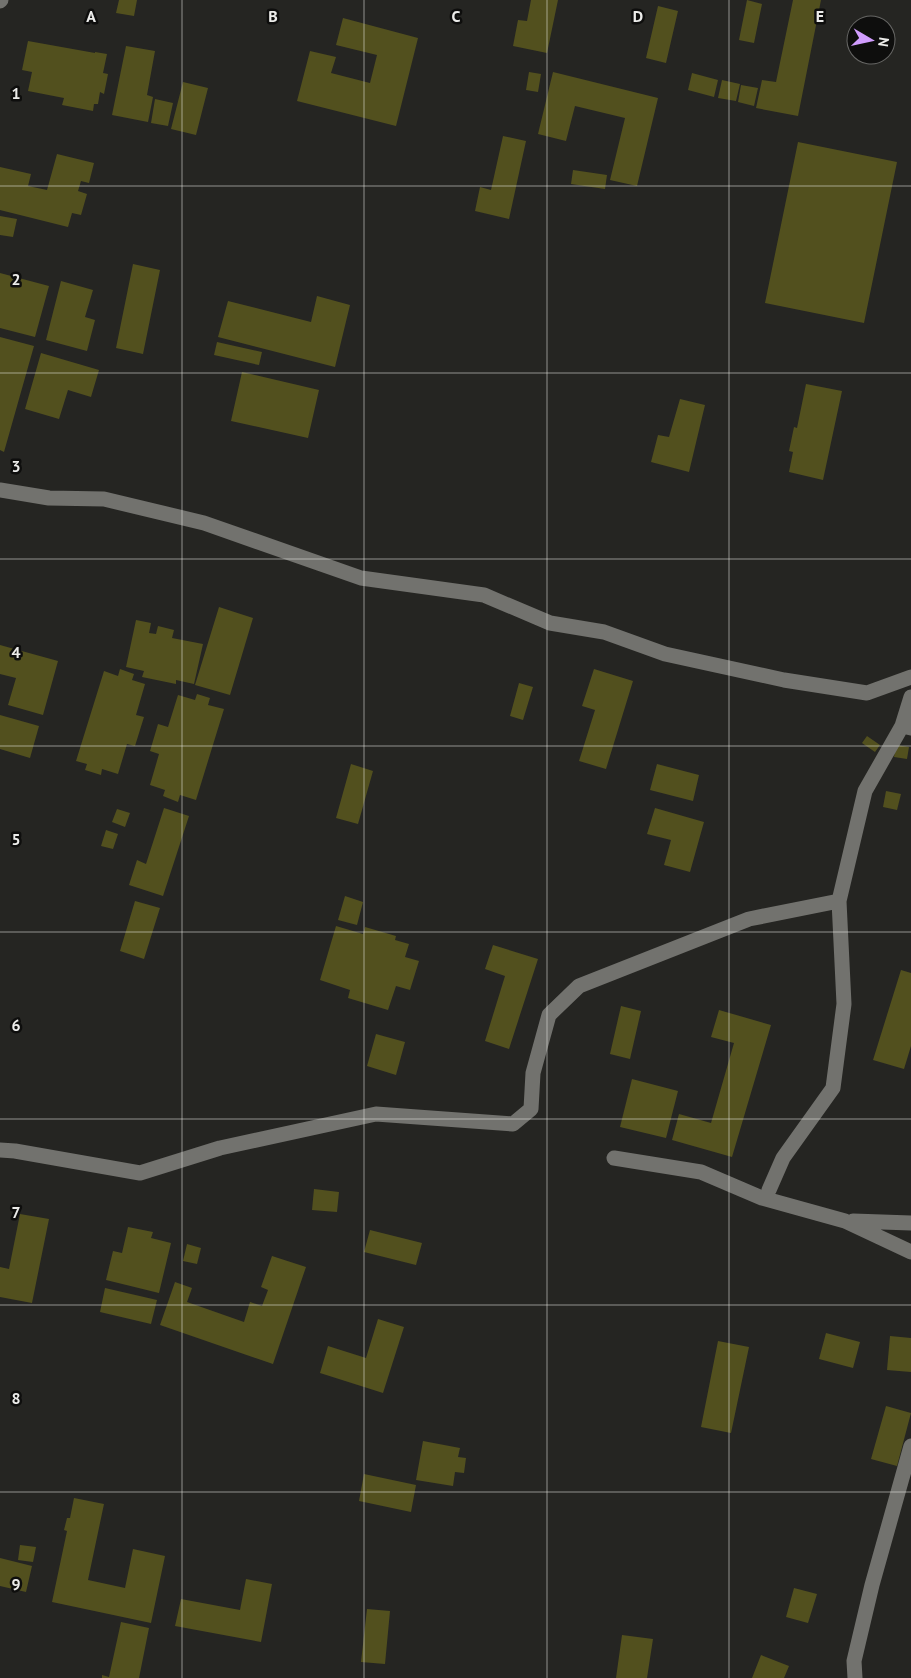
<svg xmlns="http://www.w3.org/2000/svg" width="911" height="1678" font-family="'PT Sans',sans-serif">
	<rect width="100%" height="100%" fill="#252522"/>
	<path fill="#52501e" d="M119,0H137L134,16L116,13Z
		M531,0H558L547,53L513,46L518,20L527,21Z
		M747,0L762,4L754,43L739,40Z
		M793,0H821L798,116L756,108L762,80L776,82Z
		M658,6L678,11L666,63L646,58Z
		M343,18L418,38L396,126L297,101L310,51L336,57L331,73L370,83L377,55L336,45Z
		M28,41L95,53V52L107,54L103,73L108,74L104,94L100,92L98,104H94L93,111L62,105L64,98L28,91L32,72L22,70Z
		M126,46L155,51L147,95L153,97L148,122L112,115Z
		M529,72L541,74L538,92L526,90Z
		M553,72L658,98L637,186L610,180L625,118L575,106L566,141L538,134Z
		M692,73L718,80L714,97L688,90Z
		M722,80L740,84L736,101L718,98Z
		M183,82L208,88L196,135L171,129Z
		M741,85L758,88L754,106L738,102Z
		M155,99L173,103L168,126L151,123Z
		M503,136L526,141L509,219L475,211L480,187L491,190Z
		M798,142L897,162L864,323L765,303Z
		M57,154L94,163L89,183L81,181L78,191L87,194L81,215L72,213L68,227L0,210V167L31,174L28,186L47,190Z
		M573,170L607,175L605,189L571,184Z
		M0,216L17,219L13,237L0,235Z
		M133,264L160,270L143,354L116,348Z
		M0,273L49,286L35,337L0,328Z
		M61,281L93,290L85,317L95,320L87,351L46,340Z
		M317,296L350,305L335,367L218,337L228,301L311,322Z
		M0,337L34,346L4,452L0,450Z
		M217,342L262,352L259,365L214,355Z
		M41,353L99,370L91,397L68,390L59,419L25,409Z
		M242,372L319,390L308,438L231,421Z
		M806,384L842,391L823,480L789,472L793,452L789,451L794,427L797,428Z
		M680,399L705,405L689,472L651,462L658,435L669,437Z
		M219,607L253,618L230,695L195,685Z
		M136,620L151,623L149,633L156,634L158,626L174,630L172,638L203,644L194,684L176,680V684L142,677L144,671L126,667Z
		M0,645L58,661L43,715L8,705L16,678L0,674Z
		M120,669L134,674L132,680L145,684L136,715L144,717L135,746L127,744L118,774L102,769L101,775L85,770L87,764L76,761L104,671L118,676Z
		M594,669L633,681L606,769L579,761L595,710L582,706Z
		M519,683L533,687L523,720L510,716Z
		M197,694L210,698L208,705L224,709L196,800L180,795L178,802L163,796L165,790L150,785L159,754L150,751L158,724L168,727L178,695L195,700Z
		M0,715L39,726L30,758L0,749Z
		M867,736L880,745L875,752L862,743Z
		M896,745L909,747L907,759L894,757Z
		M351,764L373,771L358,824L336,818Z
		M657,764L699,775L693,801L650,790Z
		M886,791L901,794L897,810L883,807Z
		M164,808L189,816L163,896L129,885L137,860L146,864Z
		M655,808L704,822L690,872L664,865L671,840L647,834Z
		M117,809L130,813L125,827L112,822Z
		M106,830L118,834L113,849L101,846Z
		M345,896L363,902L357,925L338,920Z
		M135,901L160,908L144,959L120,951Z
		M336,926L363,934L365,927L396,936L395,940L409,944L405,957L419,961L410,990L396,986L388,1010L348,998L350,990L320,980Z
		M493,945L538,959L509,1049L485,1041L505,976L485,969Z
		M901,970L911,973V1046L904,1069L873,1060Z
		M621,1006L641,1011L630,1059L610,1054Z
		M719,1010L771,1025L732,1157L672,1140L679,1114L711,1123L734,1043L711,1037Z
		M376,1034L405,1042L396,1075L367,1066Z
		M632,1079L678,1091L666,1138L620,1127Z
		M314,1189L339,1192L337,1212L312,1210Z
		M20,1214L49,1219L32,1303L0,1297V1267L9,1269Z
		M128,1227L153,1232L151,1238L171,1243L159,1293L106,1280L113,1251L122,1253Z
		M370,1230L422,1243L416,1265L364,1252Z
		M187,1244L201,1248L197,1264L183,1261Z
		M272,1256L306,1267L273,1364L160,1325L175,1282L192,1288L187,1302L244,1322L250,1302L262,1306L268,1290L261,1287Z
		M105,1288L157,1300L151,1324L100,1312Z
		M378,1319L404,1327L383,1393L320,1373L328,1346L366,1358Z
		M826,1333L860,1342L853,1368L819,1359Z
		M890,1336L911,1338V1372L887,1370Z
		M718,1341L749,1347L731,1433L701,1427Z
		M886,1406L911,1413L897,1466L871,1459Z
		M423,1441L460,1448L458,1457L466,1458L464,1473L455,1472L453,1486L416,1480Z
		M364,1474L416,1485L411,1512L359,1501Z
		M74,1498L104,1504L88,1580L125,1588L133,1549L165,1556L151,1623L52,1602L67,1531L64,1530L67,1518H70Z
		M20,1545L36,1547L33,1562L18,1560Z
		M0,1558L32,1566L26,1592L0,1586Z
		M246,1579L272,1584L261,1642L175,1626L181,1599L240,1610Z
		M794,1588L817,1594L808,1623L786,1617Z
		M367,1609L390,1611L385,1664L361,1662Z
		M121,1622L149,1628L139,1678H102V1675L109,1677Z
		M622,1635L653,1639L647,1678H616Z
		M761,1655L789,1666L784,1678H752Z"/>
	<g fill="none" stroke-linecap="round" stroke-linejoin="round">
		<path stroke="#72726e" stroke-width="15" d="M0,1L1,0
			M0,490L49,498L104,499L204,523L361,578L484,595L550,623L604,632L665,654L784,680L867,693L911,677
			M902,726L911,697
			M0,1150L15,1151L140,1173L220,1148L376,1114L513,1124L531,1109L533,1073L549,1015L579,986L749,919L839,901L865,791L902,726L911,728
			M614,1158L701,1172L762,1198L845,1221L911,1252
			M769,1190L783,1158L833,1088L844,1004L839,901
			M853,1221L911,1223
			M855,1678L854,1661L872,1585L911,1446"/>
	</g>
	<path fill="none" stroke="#ececea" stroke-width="1" stroke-opacity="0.55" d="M182,0V1678M364,0V1678M547,0V1678M729,0V1678M0,186H911M0,373H911M0,559H911M0,746H911M0,932H911M0,1119H911M0,1305H911M0,1492H911"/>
	<g font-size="16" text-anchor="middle" font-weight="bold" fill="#ececea" stroke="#0e0e0d" stroke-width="5" stroke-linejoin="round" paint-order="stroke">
		<text x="91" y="22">A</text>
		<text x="273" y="22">B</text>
		<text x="456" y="22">C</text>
		<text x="638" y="22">D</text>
		<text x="820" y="22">E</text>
		<text x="16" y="99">1</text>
		<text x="16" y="285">2</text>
		<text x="16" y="472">3</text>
		<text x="16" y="658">4</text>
		<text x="16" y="845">5</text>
		<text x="16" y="1031">6</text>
		<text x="16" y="1218">7</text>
		<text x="16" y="1404">8</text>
		<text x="16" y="1590">9</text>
	</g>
	<g transform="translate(871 40) rotate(99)"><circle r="24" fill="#0e0e0d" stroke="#676765"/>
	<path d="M0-4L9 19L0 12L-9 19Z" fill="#d19dfe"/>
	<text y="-8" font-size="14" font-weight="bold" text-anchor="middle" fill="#ececea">N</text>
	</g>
</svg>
